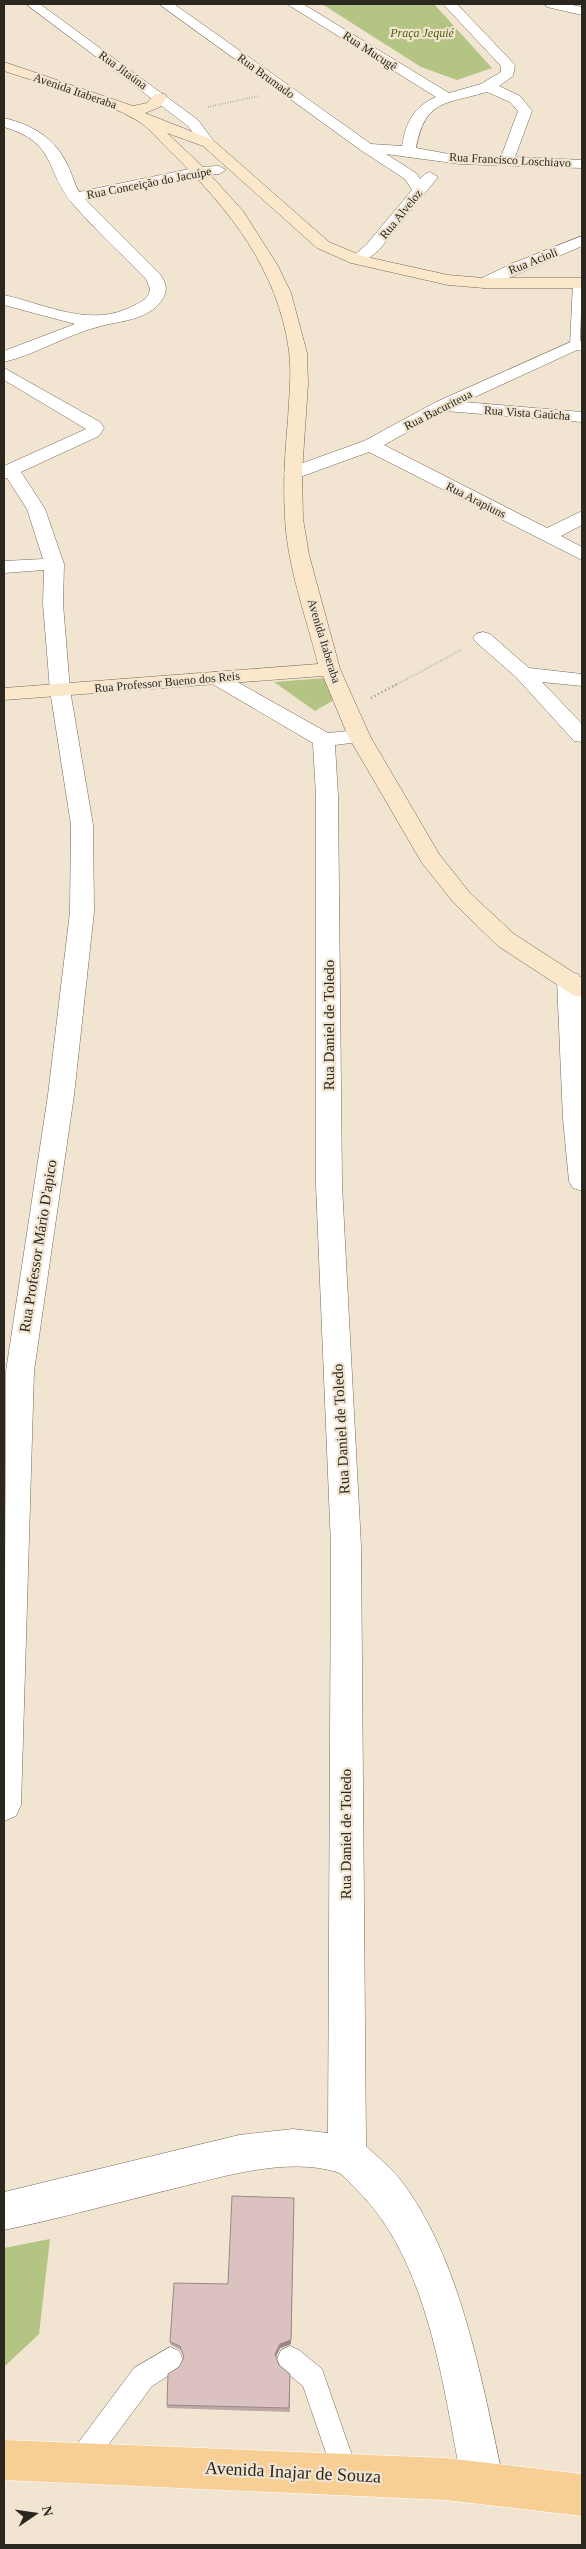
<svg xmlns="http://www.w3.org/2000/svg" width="586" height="2549" font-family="'Times New Roman',serif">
	<rect width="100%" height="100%" fill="#f1e5d2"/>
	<path fill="#b4c483" d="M322,4H434L492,68L457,80L421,67Z
		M326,678L334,700L315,711L274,682Z
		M50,2239L39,2334L4,2367V2248Z"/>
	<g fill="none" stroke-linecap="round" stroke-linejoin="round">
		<g stroke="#746958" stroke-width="1">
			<path id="lane" d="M578,280L582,282L580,345L575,348L570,345L573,283Z
				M290,2346L299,2350L322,2369L358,2473L354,2482L345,2486L336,2482L303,2386L281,2368L277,2359L281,2350Z
				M170,2347L179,2351L183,2360L179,2369L152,2386L88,2472L79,2476L70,2472L66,2463L70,2454L134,2368Z"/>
		</g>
		<g stroke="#746958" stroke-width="1">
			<path id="street" d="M26,4H40L198,120L215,143L213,146H203L188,126Z
				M159,4H174L371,144L402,146C406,123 413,107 436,97L287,4H303L449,93L481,84L501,72V66L443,4H457L515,65L513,76L499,86L520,96L532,111L515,157L582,160V168L460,164L386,154L416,173L420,179L425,174L430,172L438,177L379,250L363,263H351L349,260L367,244L412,190L405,179L362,151ZM487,92L510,102L518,111L501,157L460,156L416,148C425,99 446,104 487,92Z
				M545,4H568L582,7V15L547,7Z
				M4,118C33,125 55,138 68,166C72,174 74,183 79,192L199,167L219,166L226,170L219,174L199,175L85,199L160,274C168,285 168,294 158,305C143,320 121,321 101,326C68,334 37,354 4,362V351L75,324L4,305V295C48,305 92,329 135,305C143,301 149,298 150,289L146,279C122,254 95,230 73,204C44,170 58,143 4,127Z
				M582,236V246L490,286L484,288L476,283L478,280L511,264Z
				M575,340L582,341V351L577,350L464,402L582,412V422L445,411L384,445L547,528L582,511V525L561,536L582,547V560L369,452L300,477H286L284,473L286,469L364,441L436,402Z
				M4,368L100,422L104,428L99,436L21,472L45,509L64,564L63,604L70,690L93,825L94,912L74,1095L34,1371L21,1805L16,1816L4,1821L6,1371L48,1095L70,912L71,825L50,690L43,604L44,570L4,573V561L43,559L27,509L7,478H4V466L86,429L4,380Z
				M483,632L490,634L529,668L582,674V686L542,682L582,724V742L574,741L516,677L476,642L473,638L476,634Z
				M216,672L223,674L328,733L359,730L367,731L370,736L367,741L335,745L338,796L342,1185L361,1546L366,2146C376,2156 389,2166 399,2178C461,2256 483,2387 504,2483L498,2498L483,2504L468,2498L462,2483C443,2387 429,2260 356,2189C351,2184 343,2174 337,2172C287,2157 225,2176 176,2188C119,2202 62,2218 4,2230V2192L239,2135L293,2129L328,2133L331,1546L316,1185V796L313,743L209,682L206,678L209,674Z
				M569,972L578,974L581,980L582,1191L573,1188L569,1181L563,1119L557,980L560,974Z"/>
		</g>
		<g stroke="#746958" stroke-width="1">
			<path id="secondary" d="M4,62L133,106L147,103L155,94H165L167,97L160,107L145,113L213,140L329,242L362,256L448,275L484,278H582V288H484L448,285L351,263L317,248L203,146L167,133L204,168L243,211L278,266L291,293L307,353L308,384L302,473L303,519L309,555L340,669L370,736L439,854L470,893L514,934L582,978V997L573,995L498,946L454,903L422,863L348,736L323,676L4,700V688L318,664C306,616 287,566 285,517C283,484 285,452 288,419C289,397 292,374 289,351C278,270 230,210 173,154C162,144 151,129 138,121C100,98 45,85 4,71Z"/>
		</g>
		<g stroke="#fff" stroke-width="1">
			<path id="primary" d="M4,2440L445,2458L582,2474V2516L445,2500L4,2480Z"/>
		</g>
		<path stroke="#938b7d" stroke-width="2" stroke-dasharray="0.5 2" stroke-linecap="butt" d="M208,107L258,96
			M394,686L461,650"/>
		<path stroke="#938b7d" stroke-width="2.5" stroke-dasharray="1 3" stroke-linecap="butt" d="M371,698L397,684"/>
		<use href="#lane" fill="#fff" fill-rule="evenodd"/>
		<use href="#street" fill="#fff" fill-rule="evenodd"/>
		<use href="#secondary" fill="#fbe7ca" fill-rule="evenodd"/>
		<use href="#primary" fill="#f7ce94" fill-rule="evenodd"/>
	</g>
	<path fill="#bca7a5" d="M170,2342L291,2344L280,2348L276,2357L279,2365L290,2374V2412L167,2408V2405L179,2367L184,2358L181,2350L171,2345Z"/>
	<path fill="#998886" d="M294,2198L291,2344L280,2348L275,2358Z"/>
	<path fill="#dbc2c0" stroke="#998886" d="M232,2196L294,2198L291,2340L280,2344L275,2354L279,2365L290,2374L289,2408L167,2405L168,2374L179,2367L184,2357L180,2346L170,2342L174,2283L228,2284Z"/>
	<g text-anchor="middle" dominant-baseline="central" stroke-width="4.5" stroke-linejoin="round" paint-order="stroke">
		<g font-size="12" font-style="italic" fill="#505f08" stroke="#f1e5d2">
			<text x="422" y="33">Praça Jequié</text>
		</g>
		<g font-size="12" fill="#2b271f" stroke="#f1e5d2">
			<text transform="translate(370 51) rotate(33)">Rua Mucugê</text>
			<text transform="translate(123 70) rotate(36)">Rua Jitaúna</text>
			<text transform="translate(266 76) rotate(36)">Rua Brumado</text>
			<text transform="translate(75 91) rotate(19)">Avenida Itaberaba</text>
			<text transform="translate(510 160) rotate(3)">Rua Francisco Loschiavo</text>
			<text transform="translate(149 183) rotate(-11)">Rua Conceição do Jacuípe</text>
			<text transform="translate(401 214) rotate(-51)">Rua Alveloz</text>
			<text transform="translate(533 261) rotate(-22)">Rua Acioli</text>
			<text transform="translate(438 410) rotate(-27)">Rua Bacuriteua</text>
			<text transform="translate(527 413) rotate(4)">Rua Vista Gaúcha</text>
			<text transform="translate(476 500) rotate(27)">Rua Arapiuns</text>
			<text transform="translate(324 641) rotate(73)">Avenida Itaberaba</text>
			<text transform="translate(167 682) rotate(-5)">Rua Professor Bueno dos Reis</text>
		</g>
		<g font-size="15" fill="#2b271f" stroke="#f1e5d2">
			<text transform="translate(329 1025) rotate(-90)">Rua Daniel de Toledo</text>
			<text transform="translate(38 1246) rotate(-81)">Rua Professor Mário D'apico</text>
			<text transform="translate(341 1429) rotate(-93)">Rua Daniel de Toledo</text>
			<text transform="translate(346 1834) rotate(-90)">Rua Daniel de Toledo</text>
		</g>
		<g font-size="18" fill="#2b271f" stroke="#f1e5d2">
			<text transform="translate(293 2472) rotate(3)">Avenida Inajar de Souza</text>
		</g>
	</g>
	<rect width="586" height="2549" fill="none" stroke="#2b271f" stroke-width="10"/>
	<g transform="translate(35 2514) rotate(77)" stroke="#f1e5d2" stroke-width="4" paint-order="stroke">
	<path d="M0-4L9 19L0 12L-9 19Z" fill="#2b271f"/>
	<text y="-8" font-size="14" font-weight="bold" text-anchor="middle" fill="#2b271f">N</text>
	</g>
</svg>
